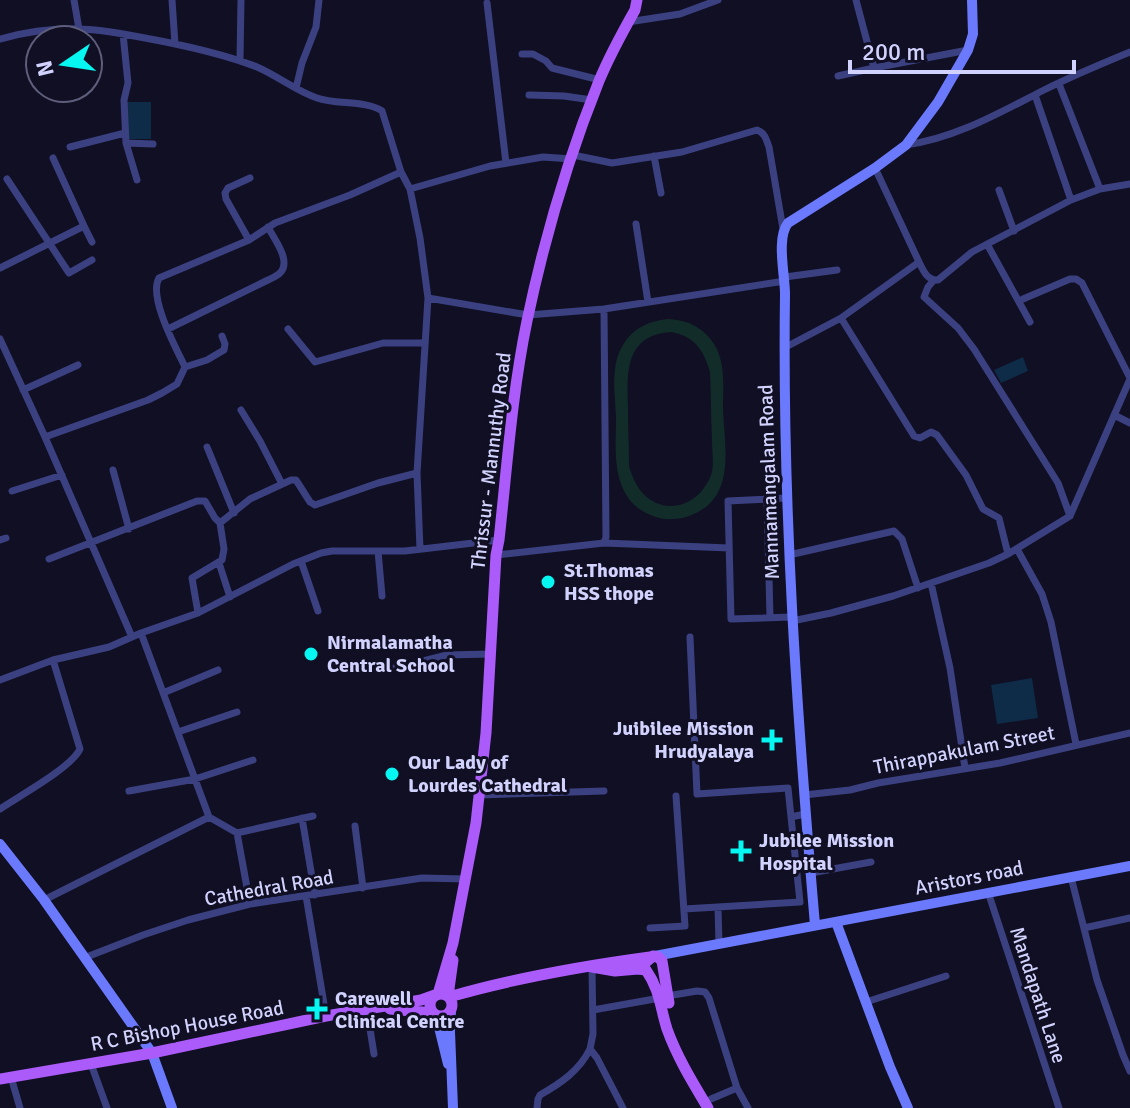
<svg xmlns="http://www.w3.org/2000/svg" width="1130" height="1108" font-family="Signika,sans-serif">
	<rect width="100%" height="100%" fill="#100f23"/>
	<path fill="#122d29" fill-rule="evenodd" d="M668,319C687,320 703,327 714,344C726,363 723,388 723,409C724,441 734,484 706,507C696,514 685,519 672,519C660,520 648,515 638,508C611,486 616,448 616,417C615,393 610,366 623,345C633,328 649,321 668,319ZM671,332C694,336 704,350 710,372C711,395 711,418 712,441C712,451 714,462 712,472C705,495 683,512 659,504C642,498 634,483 629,466C629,447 628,428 628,409C627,374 624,335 671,332Z"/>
	<path fill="#0e2b47" d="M124,102H151V139H126Z
		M1023,357L1028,371L1001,383L994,370Z
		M1032,678L1038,718L997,724L991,685Z"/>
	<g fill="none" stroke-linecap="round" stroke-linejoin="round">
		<path stroke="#3b4081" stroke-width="7" d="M74,0L79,29
			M172,0L175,44
			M856,0L874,68L968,50
			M487,3L506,163
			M628,22L680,14L718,0
			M123,34L128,83L124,100L126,143L137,180
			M0,39C26,32 52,28 78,29C100,29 123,34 145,38C183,45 221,53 257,67C278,76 296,91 317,98C336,105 366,100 382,111L401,172L410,189L420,238L428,298L417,473L420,549
			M522,54H533L546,61L552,68L600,80
			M240,60L241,0
			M838,76L874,68
			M1059,84L1100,189
			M296,88L302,63L316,27L319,0
			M529,95L564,96L592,100
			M1035,95L1071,200
			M126,143L153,144
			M906,145C956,138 999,113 1044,90C1072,76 1101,64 1130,52
			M70,147L125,133
			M573,155L612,163L682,152L757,130C765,133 766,139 769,147L783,229
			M654,156L661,193
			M53,158L84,226
			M7,179L69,273L92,260
			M410,189L490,166L543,157L572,159
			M999,190L1014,231
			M636,224L648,302
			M249,240L226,199L225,193L228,188L250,178
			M987,244L1030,322
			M919,262C923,270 927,281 938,280L972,252L1071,200L1100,189L1130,184
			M0,268L84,226L92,242
			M785,277L837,270
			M933,281L928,287L924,297L958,328L974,349L1058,483L1070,516
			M428,298L528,315L604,309L785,281
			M1023,299L1070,279H1076L1082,283L1130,378
			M841,318L914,436L920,438L931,432L937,435L966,475L983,509L999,518L1008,554
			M168,329L268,280C272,278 277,276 280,273C292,261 274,239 268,227
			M288,329L315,362L383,343H424
			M0,339L45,437L132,637
			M784,348L841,318L919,262L875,168
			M185,367L207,360L224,350L225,344L222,336
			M23,390L78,365
			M241,410L260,441L282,484
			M1114,415L1130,423
			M45,437L148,400L162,393L177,384L185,367C176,348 148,297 159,278L249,240L275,223L350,195L401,172
			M207,447L234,513
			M113,470L129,529
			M12,491L62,475
			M786,498L728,501L731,619L792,617
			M767,499L770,617
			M0,540L6,538
			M604,543L729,548
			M1017,549L1042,594L1051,622L1076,744
			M378,551L382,596
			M496,555L604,543L606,537L604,309
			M789,555L894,531L902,539L918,588
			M49,559L197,501H205L215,518L220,523L250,499L291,480H296L310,502L315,505L378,483L417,473
			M301,561L318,611
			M219,563L230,597
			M931,583L950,668L965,768
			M198,613L192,578L222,560L224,549L220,523
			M792,621L831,613L893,596L989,563L1008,554L1070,516L1130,379
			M141,633L209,817L237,833L313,816
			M690,637L697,794L788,788L791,817
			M387,670L447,655L490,654
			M0,680L53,660L109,647L141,633L198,613L293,564L321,553L332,551H405L499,540
			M163,693L218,670
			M178,732L237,712
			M129,791L195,779L253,760
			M479,795L604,791
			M804,795L850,790L878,783L1000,763L1130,733
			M0,809C19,796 71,768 80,749L53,660
			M302,818L315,895
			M355,826L363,888
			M237,833L250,904
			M811,873L871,862
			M1071,877L1097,980L1123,1055L1130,1071
			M988,892L1059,1108
			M306,896L326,1016
			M44,900L209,817
			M718,908L719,944
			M684,909L800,902L791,817L805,814
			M650,928L685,926L676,796
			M1084,928L1130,918
			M84,958L143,935L188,920L250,904L422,878L465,879
			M592,967L593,1034L590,1049L597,1058L623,1108
			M667,996L697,991L705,992L709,998L737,1088L711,1099
			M866,1002L946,976
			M367,1010L374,1054
			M593,1010L660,998
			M91,1064L107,1108
			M11,1077L20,1108
			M737,1088L748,1108
			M537,1108L538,1099L540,1095C561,1083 579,1071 590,1049"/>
		<path stroke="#6b79fc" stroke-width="10" d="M0,844L44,900L152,1053L172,1108
			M836,922L890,1067L908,1108
			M815,925C797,715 782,505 785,294C785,275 776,238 788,223L875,168L906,145L938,102L968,50L973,34L972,0
			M655,956L1130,866
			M451,1010L450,1032L453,1108
			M434,1014L437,1019L448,1064"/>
		<path stroke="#ac5bfb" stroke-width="11" d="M646,962L653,956L658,957L662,961L669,1003
			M592,967L615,971L638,969L646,970C660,990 660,1007 667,1029C677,1057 693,1083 708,1108
			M430 1005a11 11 0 1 1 22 0a11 11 0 1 1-22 0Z
			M438,994L453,943L476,823L486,733L496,555L499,540C507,467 512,393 527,321C544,240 568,158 599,81C609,57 622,33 635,10L637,0
			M448,996L453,960
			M449,997C515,978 583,966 650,957
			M390,1009L433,1013
			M0,1079L152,1053L326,1016L421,1000L435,995"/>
	</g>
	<g fill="#06f6f1" stroke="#100f23" stroke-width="3">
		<circle cx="548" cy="582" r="8"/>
		<circle cx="311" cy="654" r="8"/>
		<path d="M768 728h8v8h8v8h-8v8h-8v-8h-8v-8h8z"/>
		<circle cx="392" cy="774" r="8"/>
		<path d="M737 839h8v8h8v8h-8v8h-8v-8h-8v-8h8z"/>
		<path d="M313 997h8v8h8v8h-8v8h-8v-8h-8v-8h8z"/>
	</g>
	<g text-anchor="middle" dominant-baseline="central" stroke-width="6" stroke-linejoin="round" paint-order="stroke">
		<g font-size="20" fill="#d2d2fe" stroke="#100f23">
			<text transform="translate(491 461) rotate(-83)">Thrissur - Mannuthy Road</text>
			<text transform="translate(769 482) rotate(-92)">Mannamangalam Road</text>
			<text transform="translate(964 750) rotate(-11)">Thirappakulam Street</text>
			<text transform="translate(969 878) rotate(-11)">Aristors road</text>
			<text transform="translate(269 888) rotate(-10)">Cathedral Road</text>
			<text transform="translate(1038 995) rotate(72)">Mandapath Lane</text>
			<text transform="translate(187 1026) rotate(-11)">R C Bishop House Road</text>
		</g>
		<g font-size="20" font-weight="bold" fill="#d2d2fe" stroke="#100f23" text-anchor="start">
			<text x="564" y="570">St.Thomas<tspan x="564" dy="23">HSS thope</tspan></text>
			<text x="327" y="642">Nirmalamatha<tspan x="327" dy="23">Central School</tspan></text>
			<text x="754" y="728" text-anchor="end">Juibilee Mission<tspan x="754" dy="23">Hrudyalaya</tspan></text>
			<text x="408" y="762">Our Lady of<tspan x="408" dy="23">Lourdes Cathedral</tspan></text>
			<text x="759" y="840">Jubilee Mission<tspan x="759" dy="23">Hospital</tspan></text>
			<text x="335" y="998">Carewell<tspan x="335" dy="23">Clinical Centre</tspan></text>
		</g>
	</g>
	<g transform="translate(64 64) rotate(257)"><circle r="38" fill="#100f23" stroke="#5e5d7b" stroke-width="2"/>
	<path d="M0-6L14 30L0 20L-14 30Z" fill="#06f6f1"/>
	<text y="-12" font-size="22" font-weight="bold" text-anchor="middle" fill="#d2d2fe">N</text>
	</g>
	<path d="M850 60v12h224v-12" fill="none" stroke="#d2d2fe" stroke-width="4"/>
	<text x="862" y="60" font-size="24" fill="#d2d2fe" stroke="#100f23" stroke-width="6" paint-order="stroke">200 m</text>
</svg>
